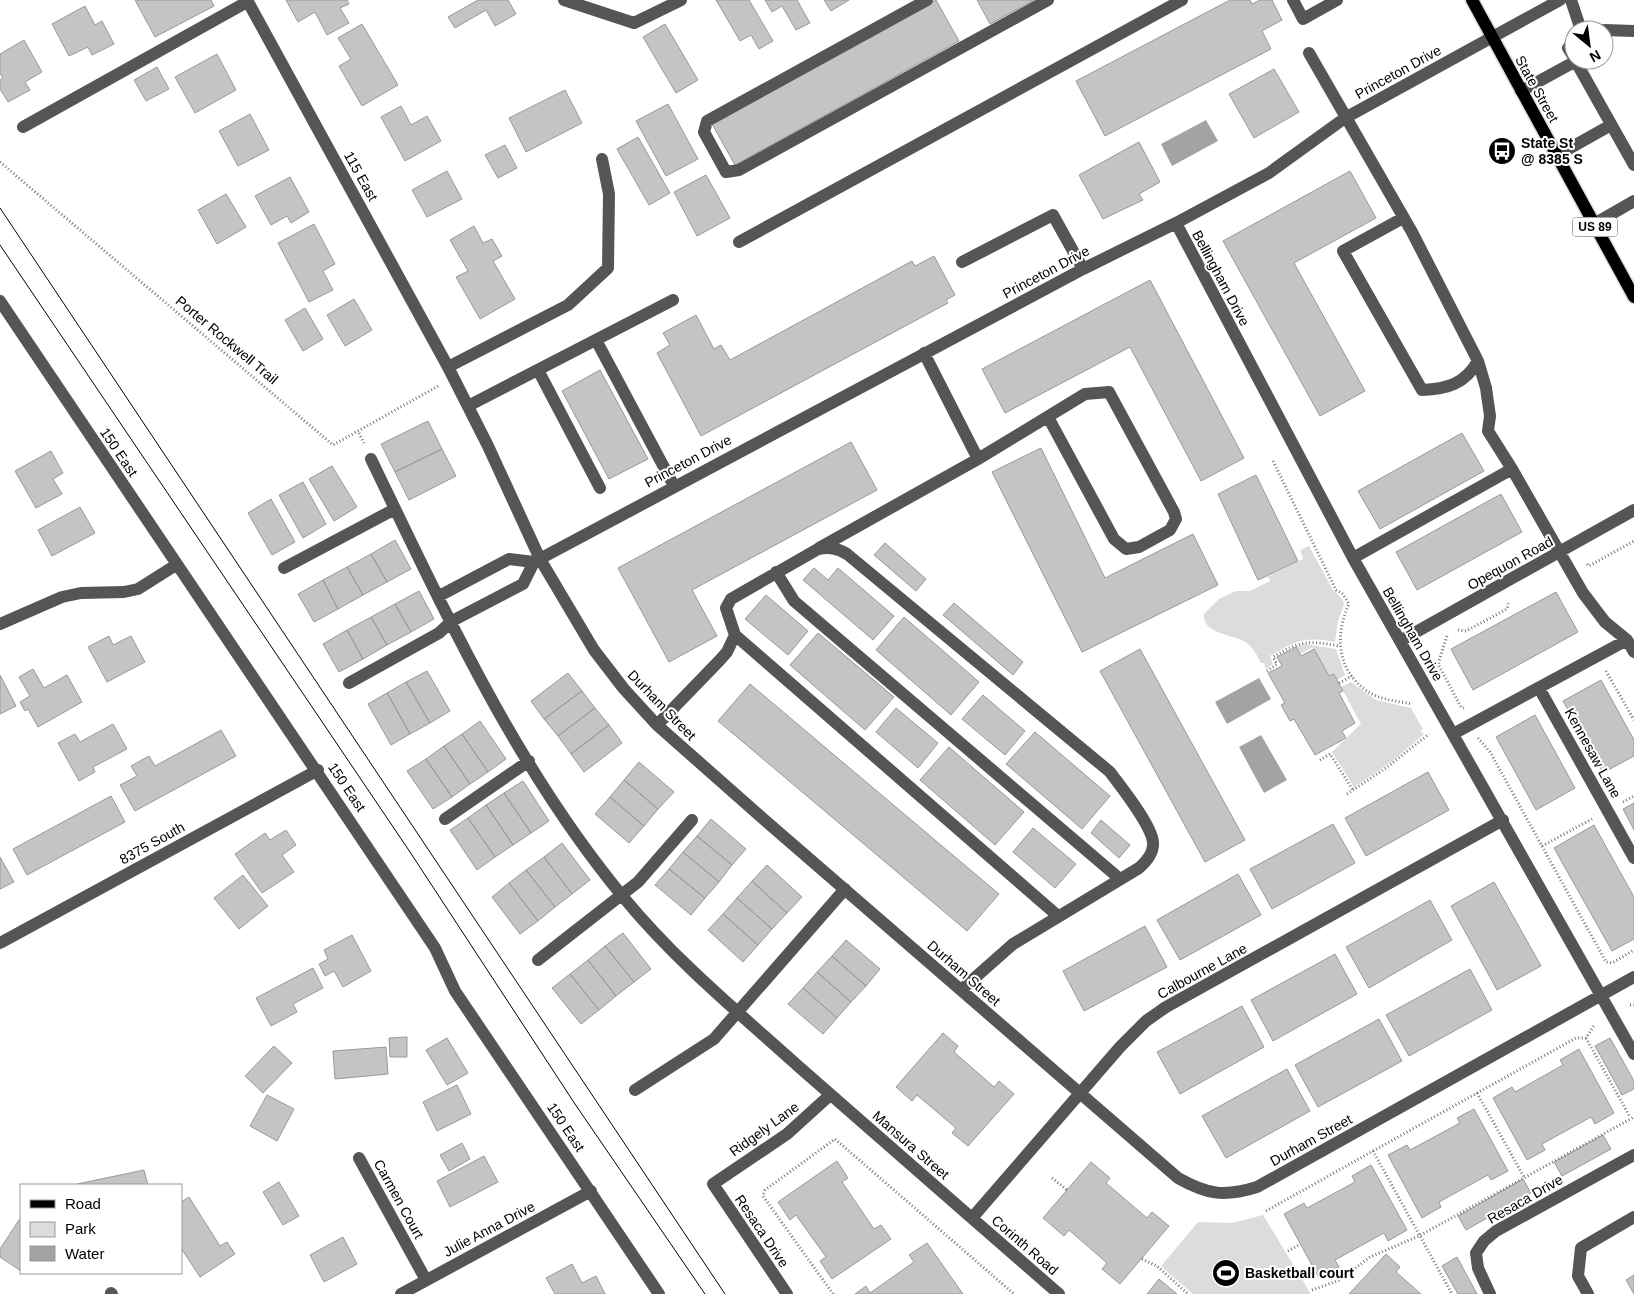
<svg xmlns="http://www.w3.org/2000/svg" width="1634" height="1294" font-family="Arial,sans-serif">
	<rect width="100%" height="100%" fill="#fff"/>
	<path fill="#dcdcdc" d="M1309,546L1333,590L1343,600L1344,605L1338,621L1335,642C1305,636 1295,641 1270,656L1273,664L1266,669L1264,663H1261C1257,655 1252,646 1244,641C1233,635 1201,633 1204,614L1219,599L1236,591H1250L1270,581L1269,578H1265L1303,559L1300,550Z
		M1305,644L1336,649L1345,675L1337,680L1334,674L1329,676L1313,647L1300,654L1296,647Z
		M1351,682L1376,700L1411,708L1423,729L1420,731L1424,734L1391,762L1354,787L1332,752L1361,724L1341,687Z
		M1263,1215L1311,1294H1193L1163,1268L1162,1265L1198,1222L1232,1223Z"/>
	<path fill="#a3a3a3" d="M1206,120L1218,141L1172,166L1161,144Z
		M1259,678L1271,699L1227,724L1215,702Z
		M1261,735L1287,780L1264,793L1239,747Z"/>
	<path fill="#c4c4c4" stroke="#999" d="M135,0H211L214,6L155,37Z
		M286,0H347L349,4L340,8L349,23L327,35L315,12L298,22Z
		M478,0H508L516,14L495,26L486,10L455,28L448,17Z
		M716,0H749L773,41L759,49L751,35L740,41Z
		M765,0H797L810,23L796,30L782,6L772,12Z
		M824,0H849L831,11Z
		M936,0L959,41L735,165L712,124Z
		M977,0H1034L990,24Z
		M1230,0H1250L1252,4L1260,0H1272L1282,20L1262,31L1271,49L1105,136L1076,81Z
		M85,6L95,25L102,21L114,44L92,55L88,47L69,56L52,24Z
		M362,24L398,85L362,106L339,66L351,59L338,38Z
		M665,24L698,80L676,93L643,37Z
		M24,40L42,72L25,82L30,90L8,102L0,89V80L3,78L0,73V54Z
		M217,54L236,90L195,113L175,77Z
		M157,67L169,89L146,101L134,80Z
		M1274,69L1299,112L1254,138L1229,94Z
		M565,90L582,123L526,152L509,118Z
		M668,104L698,159L666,176L636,121Z
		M401,106L411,125L427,116L441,141L405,161L381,117Z
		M250,114L269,150L238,166L219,131Z
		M638,137L670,193L649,205L617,149Z
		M1139,142L1160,182L1139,194L1143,200L1103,219L1079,175Z
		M505,145L517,168L498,178L485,155Z
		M447,171L462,199L427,217L412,190Z
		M1350,171L1376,218L1294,263L1365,391L1320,416L1223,241Z
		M706,175L730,218L697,236L674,192Z
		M290,177L309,212L291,223L287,216L271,225L255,196Z
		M226,194L246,227L217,244L198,210Z
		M314,224L335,264L323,271L333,290L309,302L278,243Z
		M474,226L483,243L492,239L502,256L493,261L515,299L480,319L456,277L468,271L450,240Z
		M934,256L955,295L946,300L948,303L701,436L657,353L670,345L663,333L696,315L714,349L721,345L730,360L912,261L915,266Z
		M1150,280L1244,458L1201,481L1130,347L1005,413L982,369Z
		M354,299L372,330L345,346L327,315Z
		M305,308L323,339L303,351L285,320Z
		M600,370L648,459L609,479L562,391Z
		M428,421L442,449L395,472L381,444Z
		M1462,433L1484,471L1380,529L1358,491Z
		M851,442L877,490L692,590L717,636L669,662L618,568Z
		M1041,448L1105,578L1193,534L1218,585L1082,652L992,472Z
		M442,449L456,476L409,500L395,472Z
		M51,451L63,473L53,479L62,494L36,508L15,471Z
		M332,466L357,507L334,521L309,479Z
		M1256,475L1298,561L1258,580L1218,494Z
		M303,482L326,524L303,538L279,495Z
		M1501,494L1522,532L1417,590L1396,552Z
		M271,499L295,542L272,555L248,513Z
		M80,507L95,533L52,556L38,530Z
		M395,540L411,569L387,582L371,554Z
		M885,543L926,579L916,591L874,555Z
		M371,554L387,582L363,595L347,567Z
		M347,567L363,595L338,609L323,580Z
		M814,568L828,580L838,568L894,616L873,640L803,580Z
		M323,580L338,609L314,622L298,594Z
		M419,591L434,619L411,632L395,604Z
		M1556,592L1578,632L1473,690L1451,649Z
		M766,595L808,631L788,655L745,619Z
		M954,603L1023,662L1013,675L943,615Z
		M395,604L411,632L387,645L371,617Z
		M371,617L387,645L363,659L347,630Z
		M904,617L979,682L951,715L876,650Z
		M347,630L363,659L339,672L323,644Z
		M818,633L894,697L865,730L790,665Z
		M109,636L113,645L131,636L145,662L107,682L88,647Z
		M1296,647L1301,656L1314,649L1329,676L1334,674L1337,680L1343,691L1339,693L1355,723L1342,731L1346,738L1315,755L1294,719L1290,721L1281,705L1285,703L1268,673L1282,666L1277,657Z
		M1140,649L1245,840L1205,862L1100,671Z
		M33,669L44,688L67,675L82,702L38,727L28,709L25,711L20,702L30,696L19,677Z
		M427,671L450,711L430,723L406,682Z
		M568,673L582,691L544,719L531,701Z
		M0,675L16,706L0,714Z
		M1601,680L1634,740V756L1603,773L1563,701Z
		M406,682L430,723L410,734L387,693Z
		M750,684L999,894L967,931L718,721Z
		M582,691L595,708L558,736L544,719Z
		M387,693L410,734L391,745L368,704Z
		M983,695L1025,731L1005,755L962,719Z
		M595,708L609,725L571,754L558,736Z
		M896,708L938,743L918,768L876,732Z
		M1535,715L1575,788L1536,810L1496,737Z
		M480,721L506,759L488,772L462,734Z
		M113,724L127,749L93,767L95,772L79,781L58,743L75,734L80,742Z
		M609,725L622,743L584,772L571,754Z
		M221,730L236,756L135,811L120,785L137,776L131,766L149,756L155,766Z
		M1035,732L1110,796L1082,829L1006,764Z
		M462,734L488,772L470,784L444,746Z
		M444,746L470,784L452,797L426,759Z
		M949,747L1024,812L995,845L920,780Z
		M426,759L452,797L433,809L407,771Z
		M639,762L674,792L658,809L624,780Z
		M1428,772L1449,810L1366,856L1345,818Z
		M624,780L658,809L644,826L610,797Z
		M523,781L549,821L531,833L504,793Z
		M504,793L531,833L513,845L486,805Z
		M111,796L125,822L27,875L13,849Z
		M610,797L644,826L629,843L595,814Z
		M1634,803V830L1623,809Z
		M486,805L513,845L495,857L468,818Z
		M468,818L495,857L477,870L450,830Z
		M711,819L746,849L732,865L697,836Z
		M1101,820L1130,845L1119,858L1091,833Z
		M1333,824L1355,863L1272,909L1250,869Z
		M1594,825L1634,897V939L1612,951L1554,848Z
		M1033,828L1076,864L1055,888L1013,852Z
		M286,830L296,845L282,855L294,872L262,893L235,854L265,833L270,840Z
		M697,836L732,865L719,882L683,852Z
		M562,843L590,880L572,894L544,857Z
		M683,852L719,882L705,898L669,869Z
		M0,857L14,882L0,889Z
		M544,857L572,894L555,907L526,870Z
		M767,865L802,897L787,913L752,881Z
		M669,869L705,898L691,915L655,885Z
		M526,870L555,907L538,921L509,883Z
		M1238,874L1261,915L1180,960L1157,920Z
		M243,875L268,906L239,929L214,898Z
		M752,881L787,913L772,929L737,898Z
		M1494,882L1541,966L1497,990L1451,906Z
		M509,883L538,921L520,934L492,897Z
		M737,898L772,929L758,945L723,914Z
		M1430,900L1452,940L1369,988L1346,947Z
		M723,914L758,945L743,962L708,930Z
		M1145,926L1167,967L1084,1011L1063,971Z
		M623,933L651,969L634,982L605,946Z
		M352,935L371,971L343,987L334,971L325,976L319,964L328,959L324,950Z
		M846,940L880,969L866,986L832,956Z
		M605,946L634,982L616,996L588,960Z
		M1335,954L1357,994L1273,1041L1251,1000Z
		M832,956L866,986L851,1002L817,972Z
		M588,960L616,996L599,1010L570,974Z
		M313,968L323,988L293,1004L297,1012L271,1026L256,998Z
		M1470,969L1492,1010L1409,1056L1386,1015Z
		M817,972L851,1002L837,1018L803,988Z
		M570,974L599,1010L581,1024L552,988Z
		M803,988L837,1018L823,1034L788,1004Z
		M1242,1006L1264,1047L1180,1094L1157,1052Z
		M1379,1019L1402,1061L1318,1107L1295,1065Z
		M943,1033L958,1046L954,1052L994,1087L999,1081L1014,1094L968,1146L952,1133L956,1128L917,1095L912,1101L896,1087Z
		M407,1037V1057H390L389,1038Z
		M447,1038L468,1073L447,1085L426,1050Z
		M1610,1038L1634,1081V1089L1622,1095L1595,1046Z
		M274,1046L292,1063L263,1093L245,1076Z
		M386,1047L388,1074L335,1079L333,1051Z
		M1579,1049L1614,1113L1595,1124L1591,1117L1542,1144L1545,1150L1527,1160L1493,1098L1512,1087L1515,1092L1563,1065L1560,1060Z
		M1287,1069L1310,1111L1226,1158L1202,1116Z
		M457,1085L471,1114L437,1131L423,1102Z
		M267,1095L294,1109L277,1141L250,1126Z
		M1474,1109L1508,1171L1491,1180L1488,1175L1439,1202L1441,1207L1422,1218L1388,1155L1407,1145L1410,1150L1460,1123L1457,1118Z
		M1603,1135L1611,1149L1562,1176L1554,1162Z
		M462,1143L470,1159L449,1171L440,1155Z
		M484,1156L498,1182L450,1207L437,1181Z
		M837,1161L848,1178L842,1182L874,1229L881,1225L891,1239L832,1279L820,1261L826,1257L796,1215L790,1220L778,1202Z
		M1091,1162L1110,1178L1106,1183L1147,1218L1152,1212L1169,1226L1120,1284L1102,1269L1107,1263L1069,1230L1064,1236L1043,1218Z
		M1371,1165L1407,1230L1388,1241L1384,1233L1335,1260L1339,1267L1319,1278L1284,1214L1304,1203L1307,1208L1355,1182L1352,1176Z
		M144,1170L148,1185H77V1184Z
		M1523,1179L1531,1193L1466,1230L1458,1216Z
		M279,1182L299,1216L283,1225L263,1192Z
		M189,1197L220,1246L227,1242L235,1254L200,1277L181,1248V1202Z
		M21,1217V1271L0,1257V1249Z
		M343,1237L357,1264L324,1282L310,1255Z
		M927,1243L963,1294H855L866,1286L870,1293L914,1262L909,1255Z
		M1386,1254L1400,1267L1396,1272L1421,1294H1349Z
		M1457,1257L1477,1294H1458L1442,1266Z
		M572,1264L582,1283L596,1276L605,1294H555L546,1278Z
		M1634,1275V1294L1626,1280Z
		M1159,1279L1177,1294H1147Z"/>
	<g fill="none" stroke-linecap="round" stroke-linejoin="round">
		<g stroke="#dbdbdb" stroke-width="15">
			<path id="major" d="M1472,0L1634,297"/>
		</g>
		<path stroke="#777" stroke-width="3" stroke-dasharray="1 2.5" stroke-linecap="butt" d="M0,162L333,445L440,385
			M359,433L364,443
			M1273,461L1336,590L1343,594L1349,604C1335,635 1336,669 1367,691C1380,700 1397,701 1412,704
			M1587,564L1589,566L1634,541
			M1458,630L1466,631L1507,609L1509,601
			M1447,636L1438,664L1461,707L1464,708
			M1267,671L1277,664L1273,657C1299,641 1309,640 1339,646
			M1606,671L1634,720
			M1339,683L1352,676
			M1478,738L1490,752L1606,962L1612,963L1634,950
			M1320,760L1330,754L1353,790
			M1347,794L1386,768L1429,734
			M1623,802L1634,796
			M1542,846L1592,819
			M1630,1005H1634
			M1586,1038L1630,1117
			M1477,1093L1524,1177
			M1373,1151L1576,1038H1586L1595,1024
			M1052,1178L1067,1190
			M1266,1211L1373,1151L1452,1294
			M1288,1251L1299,1245
			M1142,1259L1157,1266L1188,1294
			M1312,1290L1340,1280L1370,1257L1419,1236L1634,1117
			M833,1294L763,1196L765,1190L835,1139L1014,1294"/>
		<path stroke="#555" stroke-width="12" d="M247,0L448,367L488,446L540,559L594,650L624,689L657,725L768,823L1178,1178C1208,1195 1225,1197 1257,1187L1634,977
			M564,0L634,23L681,0
			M927,0L707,121L704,132L726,172L739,170L1048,0
			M1293,0L1303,19L1337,0
			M1571,0L1581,30
			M1604,30L1634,31
			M1574,40L1568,48L1574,58
			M1309,53L1412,232L1478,361C1465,384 1447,389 1422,390L1343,251L1403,218
			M1575,60L1634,165
			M1521,91L1576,61
			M23,127L247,2
			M1556,156L1611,125
			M1176,223L1353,558L1634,1054
			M1594,224L1634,201
			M739,242L1182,0
			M962,262L1053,215L1083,269
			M0,301L435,948L455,991L659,1294
			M596,340L674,486
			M1478,361L1486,388L1490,416L1488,431L1512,469
			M448,367L568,305L608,268L609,194L602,159
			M538,370L600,488
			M468,406L673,300
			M371,459C444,610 516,768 624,898C675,960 738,1012 798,1066C885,1143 972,1218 1059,1294
			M978,459L1085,394L1109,392L1174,512L1176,519L1170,530L1139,547L1126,549L1114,539L1048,417
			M819,548L978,459L924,353
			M1353,558L1512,469L1583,593L1605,622L1627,640L1634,652
			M284,568L395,509
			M776,572L794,601L1120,879
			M439,596L509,559L534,562
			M0,624L62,597L81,593L124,592L138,589L176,565
			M735,635L1058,916
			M1400,641L1634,510
			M349,683L439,633L452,621L523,584L534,562L1083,269L1176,223L1269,173L1345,118L1560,0
			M1539,688L1634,858
			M657,725L719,661L727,652L735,635L726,608L731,599L818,549C830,547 837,548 847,554L1110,772C1121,787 1151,824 1153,842C1154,853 1146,862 1139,868L1013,944L961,990
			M1453,734L1627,640
			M445,819L529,761
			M0,943L318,770
			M538,960L638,882L692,820
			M635,1090L714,1039L845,889
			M359,1158L426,1280
			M972,1218L1120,1047L1146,1021L1166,1007L1503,820
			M111,1293L112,1294
			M401,1294L591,1191
			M787,1294L713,1184L787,1134L830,1095
			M1490,1294L1478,1268L1476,1253L1484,1241L1496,1231L1634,1155
			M1588,1294L1578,1276L1581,1248L1634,1217"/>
		<use href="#major" stroke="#000" stroke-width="12"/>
		<path stroke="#000" stroke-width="1" d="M0,208L725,1294
			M0,245L410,852L575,1104L705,1294"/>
	</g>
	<defs>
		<g id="bus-disc" transform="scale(1.4375)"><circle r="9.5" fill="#000" stroke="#fff"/><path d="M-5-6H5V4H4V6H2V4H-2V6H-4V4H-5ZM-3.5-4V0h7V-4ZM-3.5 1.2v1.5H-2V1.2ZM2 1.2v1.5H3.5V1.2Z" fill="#fff"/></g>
		<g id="stadium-disc" transform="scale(1.4375)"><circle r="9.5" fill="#000" stroke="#fff"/><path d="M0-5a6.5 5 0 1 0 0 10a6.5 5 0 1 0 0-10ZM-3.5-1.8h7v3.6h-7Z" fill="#fff"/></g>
	</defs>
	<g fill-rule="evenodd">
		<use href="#bus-disc" x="1502" y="151"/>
		<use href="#stadium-disc" x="1226" y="1273"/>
	</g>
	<g text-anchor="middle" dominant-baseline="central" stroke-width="4" stroke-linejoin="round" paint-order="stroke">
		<rect fill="#fff" stroke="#4c4c4c" stroke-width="1" x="1572.5" y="217.5" width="45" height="19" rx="4"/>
		<g font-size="12" font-weight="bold" fill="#000">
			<text x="1595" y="227">US 89</text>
		</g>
		<g font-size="14" fill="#000" stroke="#fff">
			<text transform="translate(1398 72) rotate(-29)">Princeton Drive</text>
			<text transform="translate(1537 89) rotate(61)">State Street</text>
			<text transform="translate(361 176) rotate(61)">115 East</text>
			<text transform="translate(1046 272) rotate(-28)">Princeton Drive</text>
			<text transform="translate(1221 278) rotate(62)">Bellingham Drive</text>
			<text transform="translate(227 340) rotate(40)">Porter Rockwell Trail</text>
			<text transform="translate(119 452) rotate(56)">150 East</text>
			<text transform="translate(688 461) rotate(-28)">Princeton Drive</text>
			<text transform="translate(1510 563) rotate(-29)">Opequon Road</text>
			<text transform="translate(1413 634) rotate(60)">Bellingham Drive</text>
			<text transform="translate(662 705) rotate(46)">Durham Street</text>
			<text transform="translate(1593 753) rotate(61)">Kennesaw Lane</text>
			<text transform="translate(347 787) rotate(56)">150 East</text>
			<text transform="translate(152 843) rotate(-29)">8375 South</text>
			<text transform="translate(1202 971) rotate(-29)">Calbourne Lane</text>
			<text transform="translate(964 973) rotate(41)">Durham Street</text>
			<text transform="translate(566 1127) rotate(56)">150 East</text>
			<text transform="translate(764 1129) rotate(-36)">Ridgely Lane</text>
			<text transform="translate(1311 1140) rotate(-29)">Durham Street</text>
			<text transform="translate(911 1145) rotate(41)">Mansura Street</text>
			<text transform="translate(399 1199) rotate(61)">Carmen Court</text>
			<text transform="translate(1525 1199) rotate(-30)">Resaca Drive</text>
			<text transform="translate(489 1229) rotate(-28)">Julie Anna Drive</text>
			<text transform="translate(762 1231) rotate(56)">Resaca Drive</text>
			<text transform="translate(1025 1245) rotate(41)">Corinth Road</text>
		</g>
		<g font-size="14" font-weight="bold" fill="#000" stroke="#fff" text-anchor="start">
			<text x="1521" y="143">State St<tspan x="1521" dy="16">@ 8385 S</tspan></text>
			<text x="1245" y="1273">Basketball court</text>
		</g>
	</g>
	<rect x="20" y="1184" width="162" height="90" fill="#ffffff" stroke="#999999"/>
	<rect x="30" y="1200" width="25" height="8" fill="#000000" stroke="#999999"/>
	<text x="65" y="1209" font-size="15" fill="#000000">Road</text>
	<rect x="30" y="1222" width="25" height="15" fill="#dcdcdc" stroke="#999999"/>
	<text x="65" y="1234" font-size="15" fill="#000000">Park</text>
	<rect x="30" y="1246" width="25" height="15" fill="#a3a3a3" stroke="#999999"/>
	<text x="65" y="1259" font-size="15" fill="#000000">Water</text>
	<g transform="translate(1589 45) rotate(151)"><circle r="24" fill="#ffffff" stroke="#999999"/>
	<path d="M0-4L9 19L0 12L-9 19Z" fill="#000000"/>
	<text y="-8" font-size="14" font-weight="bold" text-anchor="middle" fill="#000000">N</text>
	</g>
</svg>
